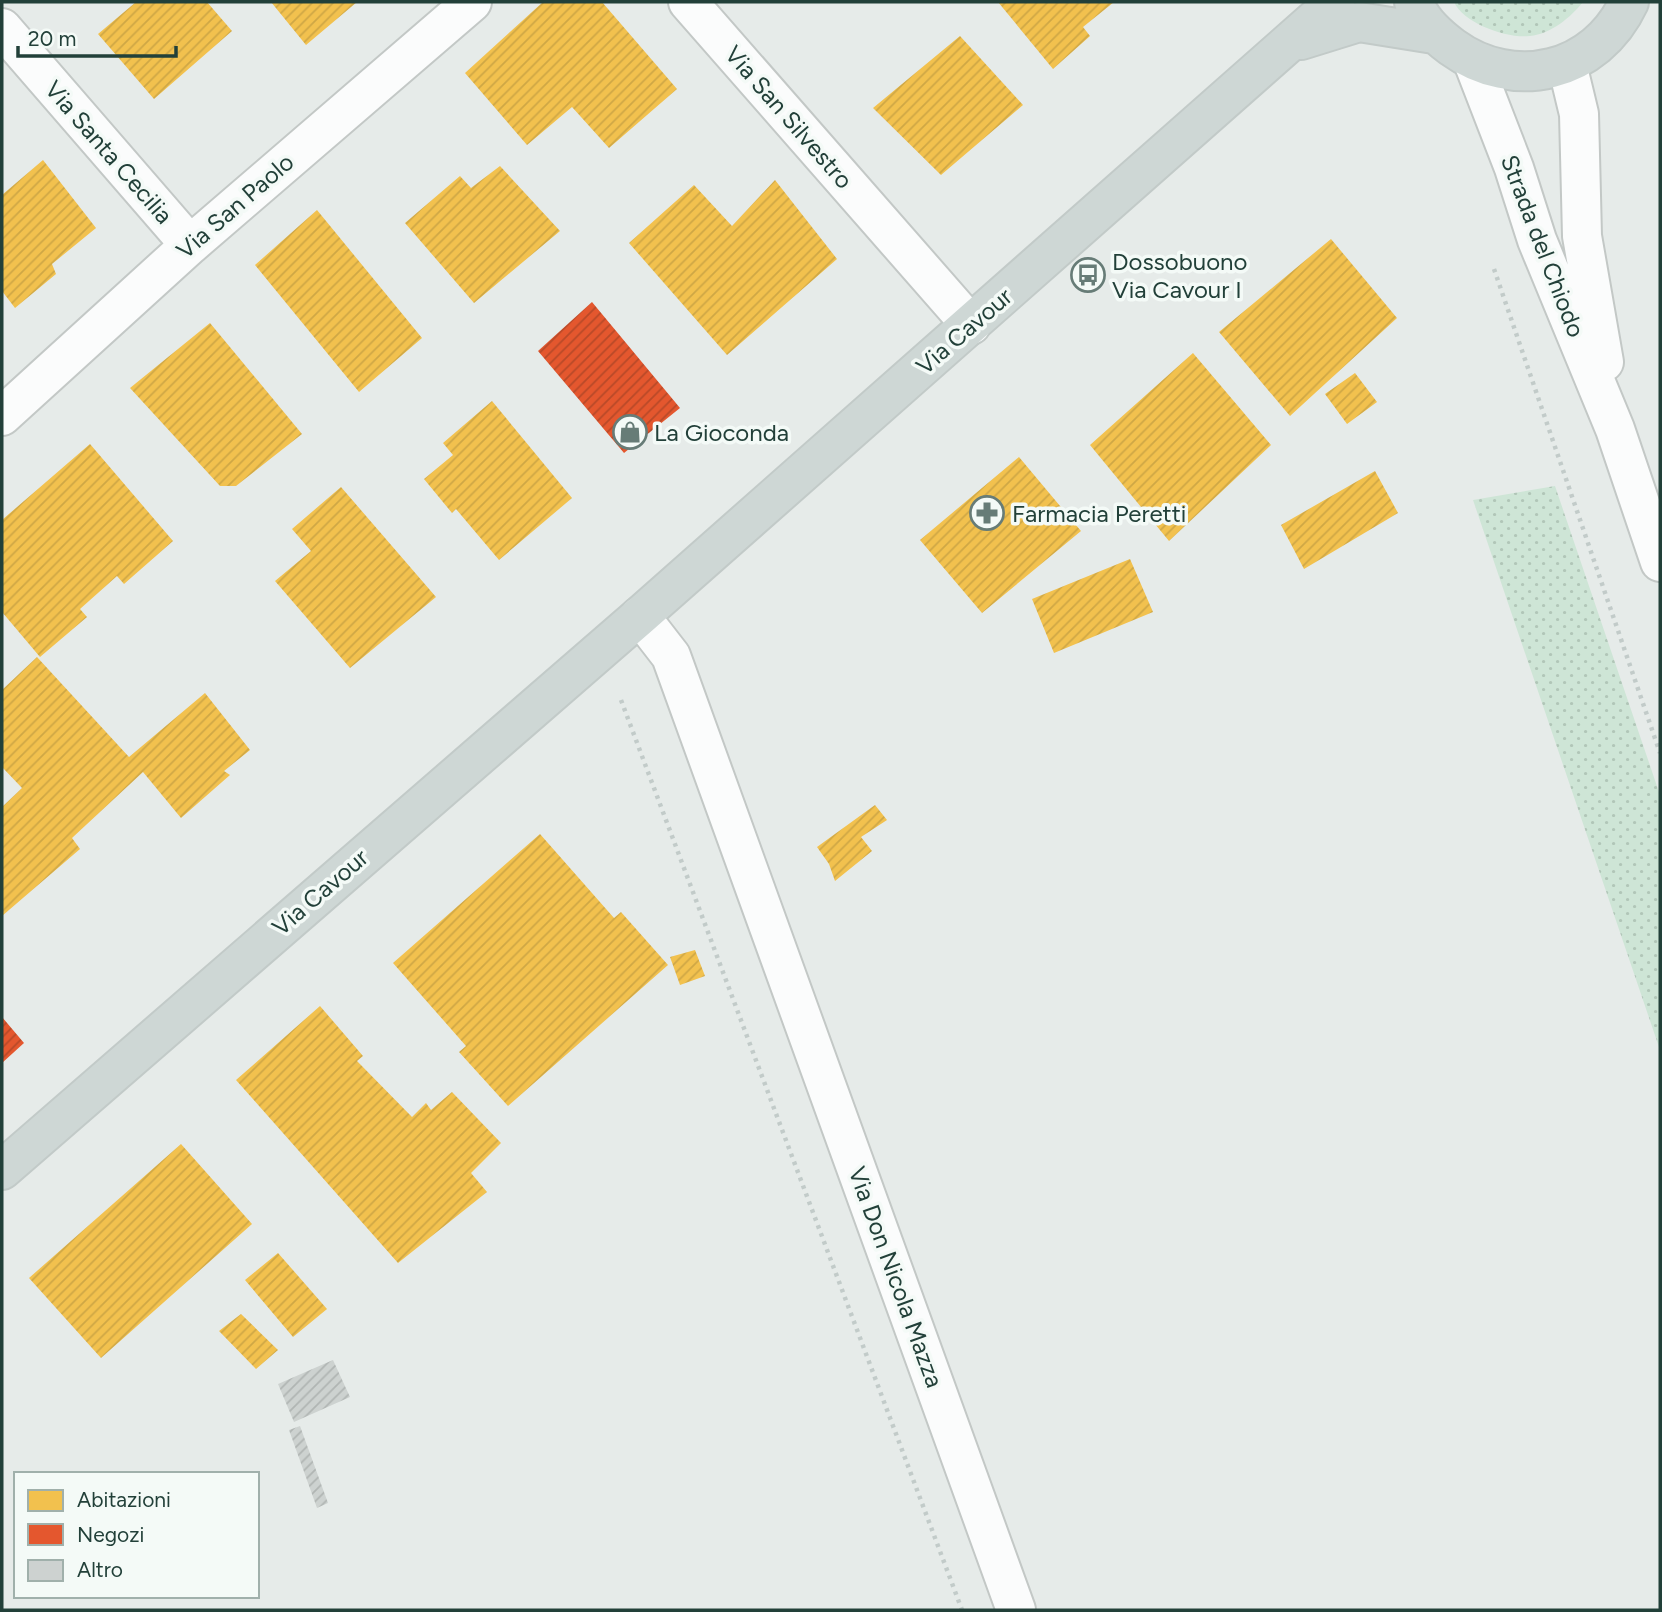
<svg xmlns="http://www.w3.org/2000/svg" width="1662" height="1612" font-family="Figtree,sans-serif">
	<defs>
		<pattern id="grass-dots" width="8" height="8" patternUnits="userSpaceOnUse" patternTransform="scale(1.75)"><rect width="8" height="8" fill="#cee5d6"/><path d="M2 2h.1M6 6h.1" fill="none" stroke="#b1c6b8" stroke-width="1.8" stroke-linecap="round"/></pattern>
		<pattern id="homes-hatch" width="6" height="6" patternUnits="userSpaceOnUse" patternTransform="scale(1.75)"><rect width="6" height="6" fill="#f2c14e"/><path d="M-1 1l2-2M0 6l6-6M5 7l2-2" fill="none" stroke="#cfa745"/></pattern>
		<pattern id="shops-hatch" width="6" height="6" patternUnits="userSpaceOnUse" patternTransform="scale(1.75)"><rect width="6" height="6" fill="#e4572e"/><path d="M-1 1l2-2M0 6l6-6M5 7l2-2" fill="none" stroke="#b84928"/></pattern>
		<pattern id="building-hatch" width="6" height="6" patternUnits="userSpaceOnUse" patternTransform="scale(1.75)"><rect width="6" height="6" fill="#cdd2d0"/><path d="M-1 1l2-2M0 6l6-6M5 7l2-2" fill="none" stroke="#b0b5b3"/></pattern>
	</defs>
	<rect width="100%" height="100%" fill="#e6ebe9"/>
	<path fill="url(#grass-dots)" d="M1454,2H1583C1571,17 1551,34 1530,36C1507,39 1463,23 1454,2Z
		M1555,486L1660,795V1050L1473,500Z"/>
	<path fill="url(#homes-hatch)" d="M136,2H207L232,31L154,99L98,34Z
		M271,2H357L306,45Z
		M543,2H602L677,89L609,148L572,107L527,145L465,73Z
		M998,2H1114L1083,27L1090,36L1053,69Z
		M960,36L1023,105L941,175L873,108Z
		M43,160L96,228L52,264L56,274L15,308L2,291V195Z
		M500,166L560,231L474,303L405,223L460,176L471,188Z
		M775,180L837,259L727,355L629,243L694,185L732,226Z
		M317,210L422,338L359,392L255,265Z
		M1331,239L1397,318L1290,416L1219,332Z
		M210,323L302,434L236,486H220L130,388Z
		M1193,353L1271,445L1169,541L1090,445Z
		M1355,373L1377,402L1347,424L1325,394Z
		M492,401L572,498L499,560L456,509L452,513L424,479L453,455L443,443Z
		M90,444L173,541L124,584L117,576L80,609L87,617L40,657L2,612V520Z
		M1019,457L1081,531L982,613L920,540Z
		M1375,471L1398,513L1304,569L1281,525Z
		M341,487L436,597L350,668L275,581L311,551L292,529Z
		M1130,559L1153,612L1054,653L1032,599Z
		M37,657L129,757L205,693L250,750L224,771L230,775L181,818L143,772L72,838L80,849L2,916V807L22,788L2,767V690Z
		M875,805L887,820L861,837L872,851L835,881L829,864L817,847Z
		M540,834L614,918L621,912L668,965L508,1106L459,1052L466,1046L393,963Z
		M695,950L705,976L680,985L670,957Z
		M320,1006L363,1056L357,1061L412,1117L426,1103L431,1110L452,1092L501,1143L471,1173L487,1192L398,1263L236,1080Z
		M181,1144L252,1224L101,1358L29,1278Z
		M278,1253L327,1309L293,1337L245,1280Z
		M241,1314L278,1350L256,1369L219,1331Z"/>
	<path fill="url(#shops-hatch)" d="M592,302L680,408L624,453L538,351Z
		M2,1017L24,1043L2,1063Z"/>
	<path fill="url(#building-hatch)" d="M333,1360L350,1397L294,1422L278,1384Z
		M300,1426L328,1503L317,1508L289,1430Z"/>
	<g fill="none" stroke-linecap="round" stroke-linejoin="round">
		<g stroke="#c3c8c6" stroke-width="42">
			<path id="minor" d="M688,2L971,325
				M2,28L190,245
				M1473,62L1514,168L1537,240L1615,429L1660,562
				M1567,64L1579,114L1582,236L1604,362
				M2,416L190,245L472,2
				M640,616L671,656L1016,1610"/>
		</g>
		<g stroke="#c2cac8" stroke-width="42">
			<path id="major" d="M1414,2C1420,21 1436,35 1452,47C1514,92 1596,73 1629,2
				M1301,40L1359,22L1434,34
				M2,1170L640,616L1335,2"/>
		</g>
		<path stroke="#c2cbc9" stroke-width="4.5" stroke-dasharray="3.5 5" stroke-linecap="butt" d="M1494,269L1660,753
			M621,700L962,1610"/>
		<use href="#minor" stroke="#fbfcfc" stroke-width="38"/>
		<use href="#major" stroke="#ced7d5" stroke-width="38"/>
	</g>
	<defs>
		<g id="bus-ring" transform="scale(1.75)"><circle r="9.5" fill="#f4faf7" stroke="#677c77" stroke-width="1.5"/><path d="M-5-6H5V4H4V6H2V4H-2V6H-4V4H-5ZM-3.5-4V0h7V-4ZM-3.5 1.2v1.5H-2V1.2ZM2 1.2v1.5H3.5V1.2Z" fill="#677c77"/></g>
		<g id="shop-ring" transform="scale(1.75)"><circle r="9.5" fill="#f4faf7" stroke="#677c77" stroke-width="1.5"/><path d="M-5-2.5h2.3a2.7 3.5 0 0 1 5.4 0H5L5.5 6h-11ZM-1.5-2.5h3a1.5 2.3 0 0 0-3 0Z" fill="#677c77"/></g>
		<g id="pharmacy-ring" transform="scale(1.75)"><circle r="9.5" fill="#f4faf7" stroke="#677c77" stroke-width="1.5"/><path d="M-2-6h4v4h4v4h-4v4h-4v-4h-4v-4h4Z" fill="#677c77"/></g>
	</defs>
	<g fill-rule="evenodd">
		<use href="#bus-ring" x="1088" y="275"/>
		<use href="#shop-ring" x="630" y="432"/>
		<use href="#pharmacy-ring" x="987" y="513"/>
	</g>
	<g text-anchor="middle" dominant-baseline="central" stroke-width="7" stroke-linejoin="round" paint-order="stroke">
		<g font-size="24" fill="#224039" stroke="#f4faf7">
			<text transform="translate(789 117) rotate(49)">Via San Silvestro</text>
			<text transform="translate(109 152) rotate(49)">Via Santa Cecilia</text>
			<text transform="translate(235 206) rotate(-41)">Via San Paolo</text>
			<text transform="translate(1543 246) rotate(69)">Strada del Chiodo</text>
			<text transform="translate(964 331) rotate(-41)">Via Cavour</text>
			<text transform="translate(320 892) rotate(-41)">Via Cavour</text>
			<text transform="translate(896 1277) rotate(70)">Via Don Nicola Mazza</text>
		</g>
		<g font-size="24" fill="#224039" stroke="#f4faf7" text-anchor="start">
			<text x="1112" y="261">Dossobuono<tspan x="1112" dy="28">Via Cavour I</tspan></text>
			<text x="654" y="432">La Gioconda</text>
			<text x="1012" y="513">Farmacia Peretti</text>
		</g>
	</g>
	<rect width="1662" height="1612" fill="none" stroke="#224039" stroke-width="7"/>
	<rect x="14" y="1472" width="245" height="126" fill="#f4faf7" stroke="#a0b0ab" stroke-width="2"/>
	<rect x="28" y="1490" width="35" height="21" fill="#f2c14e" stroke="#a0b0ab" stroke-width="2"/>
	<text x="77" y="1507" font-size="21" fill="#224039">Abitazioni</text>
	<rect x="28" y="1524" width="35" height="21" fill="#e4572e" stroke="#a0b0ab" stroke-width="2"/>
	<text x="77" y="1542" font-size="21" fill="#224039">Negozi</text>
	<rect x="28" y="1560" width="35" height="21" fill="#cdd2d0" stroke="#a0b0ab" stroke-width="2"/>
	<text x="77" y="1577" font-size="21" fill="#224039">Altro</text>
	<path d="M18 46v10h158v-10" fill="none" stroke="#224039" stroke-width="3.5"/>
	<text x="28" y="46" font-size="21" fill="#224039" stroke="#f4faf7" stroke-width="5" paint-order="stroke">20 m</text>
</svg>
